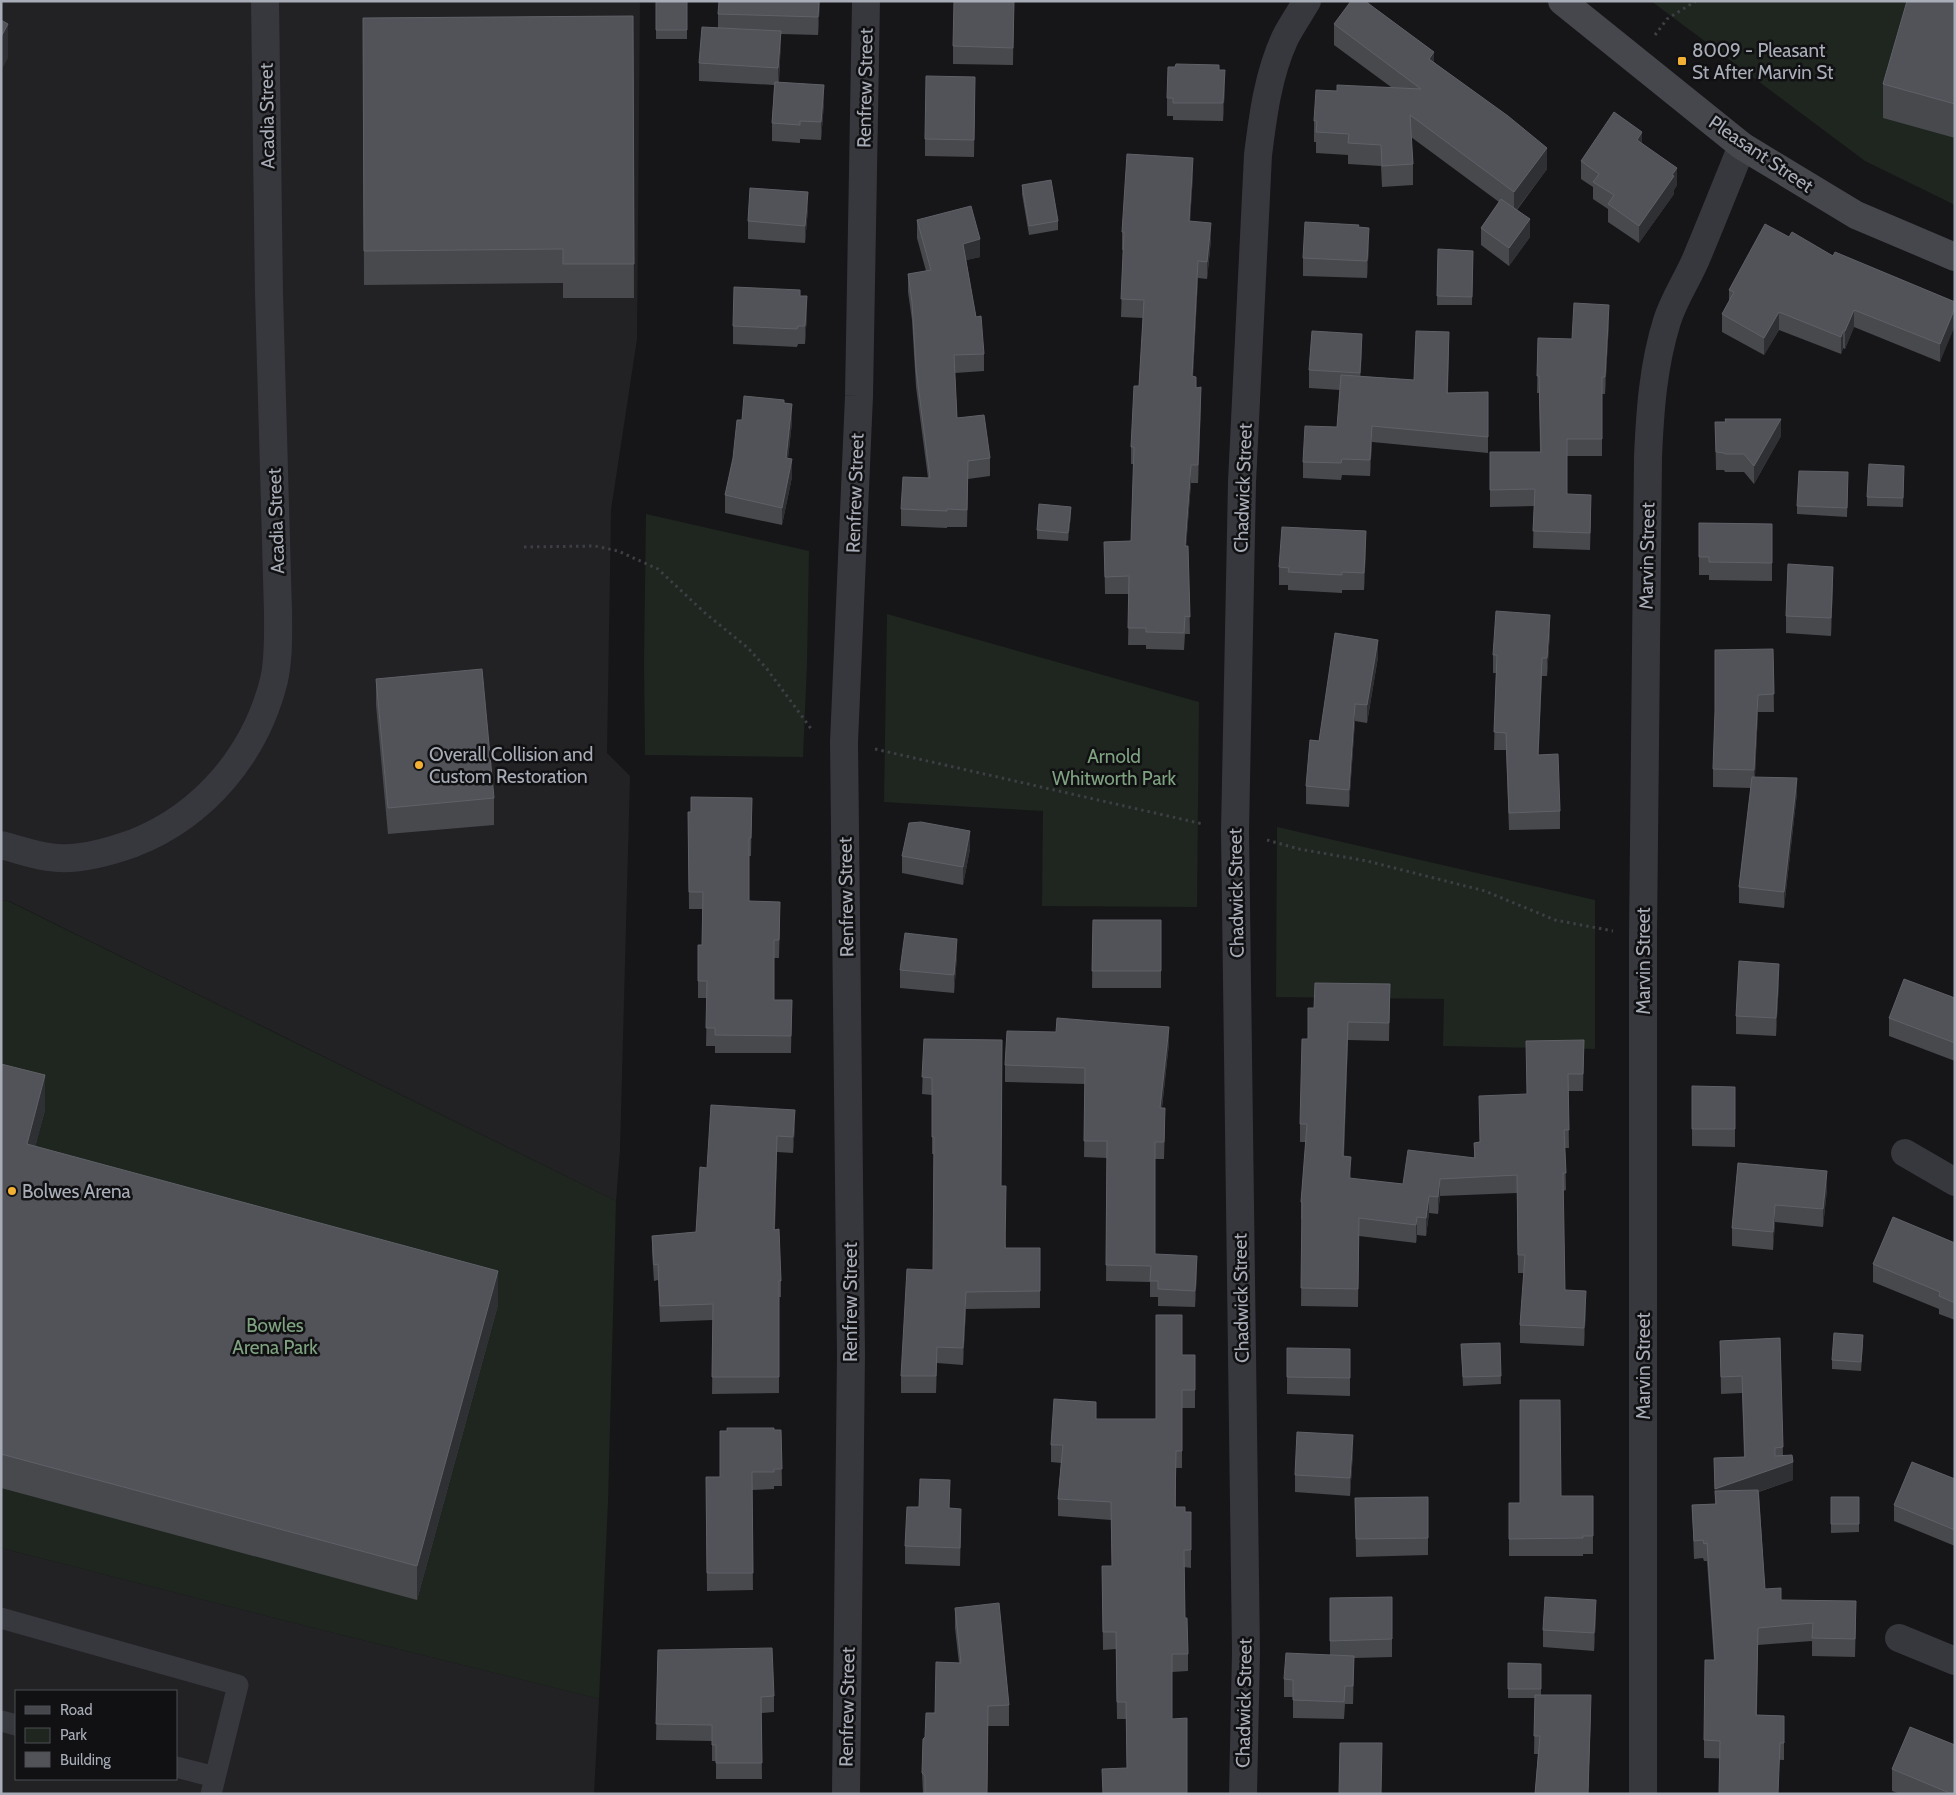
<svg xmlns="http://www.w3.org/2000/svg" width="1956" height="1795" font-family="Cabin,sans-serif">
	<rect width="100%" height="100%" fill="#161618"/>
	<path fill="#222225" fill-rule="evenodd" d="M1,1H640L637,339L611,510L607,753L630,776L620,1150L616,1201L9,901L1,900Z
		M1,1548L314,1628L599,1699L594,1794H1ZM16,1691H176V1779H16Z"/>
	<path fill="#1e261f" d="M1651,1H1955V205L1865,161Z
		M646,514L809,551L807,664L803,757L645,755L644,662Z
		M887,614L1199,702L1197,907L1042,906L1043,811L884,802Z
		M1277,827L1595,900V1049L1443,1046L1444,999L1276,997Z
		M1,900L8,901L616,1201L608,1502L599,1699L314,1628L1,1548Z"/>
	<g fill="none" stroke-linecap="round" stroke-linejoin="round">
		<path stroke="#3d3f44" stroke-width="3" stroke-dasharray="2.5 4" stroke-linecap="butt" d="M1655,35L1667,19L1696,1
			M524,547L595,546L618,551L658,569L705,613L748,648L767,669L812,730
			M875,749L1203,824
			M1267,840L1299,849L1367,861L1485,891L1555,920L1613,931"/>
		<path stroke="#37383d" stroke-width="21" d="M1,1618L238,1685L211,1794
			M1,1721L16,1725
			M176,1767L215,1777"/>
		<path stroke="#37383d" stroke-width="28" d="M1,845C17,849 33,855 49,857C76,862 109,852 134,843C205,815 256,753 274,680C279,658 278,634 278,612L269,293L265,1
			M1905,1153L1955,1182
			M1899,1638L1955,1661
			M846,1794L851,1355L844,742L859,396L866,1
			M1243,1794L1246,1652L1235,831L1242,482L1258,155C1263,115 1268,75 1285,38C1291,26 1300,13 1307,1
			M1643,1794V936L1648,457C1650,411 1653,366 1667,321C1674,299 1687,280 1696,259C1712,221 1727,183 1742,146"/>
		<path stroke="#45474d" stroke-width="28" d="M1562,1L1742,146L1856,215L1955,257"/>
	</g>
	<path fill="#47494d" d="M656,1H687V39H656Z
		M820,1L818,35L781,34L779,82L824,103L821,140L800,139V143L772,141V123L774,85L699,81V63L718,28V14Z
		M1014,1L1013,65L953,64V46Z
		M1955,1V138L1883,118V84Z
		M633,16L634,298H563V283L364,285L363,18Z
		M1334,24L1434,62L1547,169L1517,210L1530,237L1509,266L1481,245V228L1499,202L1411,137L1413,164V185L1382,187L1381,166L1348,164V155L1316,153V142H1314V121L1337,91L1391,87L1334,45Z
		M1219,70L1225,87L1223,121L1173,120V116H1167V98Z
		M975,94L974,157L925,156V139Z
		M1642,143L1677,185L1674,190V194L1639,243L1608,222V209L1593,199V187L1581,179V161Z
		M1193,175L1190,221L1211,240L1207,279L1198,278L1193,376L1201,405L1198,483H1191L1186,546H1188L1190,634H1185L1184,650L1146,649V645H1128L1129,594H1105L1104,542L1131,541L1134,464H1131V447L1139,386L1143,318L1121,317L1123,250H1122V232Z
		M1022,185L1058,221V230L1029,235L1022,194Z
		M808,209L805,243L748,239V221Z
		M917,220L980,257L966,260L976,317L984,354V371L955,373L957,418L990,458V476L968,479L967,527H947V528L901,526V509L928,478L916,387L912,320L908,292V274L926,271L917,238Z
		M1359,227L1369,245L1367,278L1303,276V258Z
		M1789,237L1833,256L1955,302L1940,362L1854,327L1845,349L1843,348L1841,354L1779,330L1764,355L1722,332V314L1729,302V290Z
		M1438,249L1473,251L1472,305H1437Z
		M800,296L807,314L805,344H798L797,347L733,344V326Z
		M1609,322L1605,394H1602V456H1567V494L1591,512L1590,550L1533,548L1534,506L1490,507V452H1540L1539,393H1537L1538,338L1572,339Z
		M1449,348L1448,393L1488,392V453L1372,442L1370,476L1342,475L1341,480L1303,478V462L1337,427L1340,390L1309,388V370L1362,351L1360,376L1414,380Z
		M784,403L792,422L788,458L792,477L782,525L725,513V495L742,420Z
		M1725,419L1781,436L1754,484L1744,472H1725L1724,470H1716L1715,422H1725Z
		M1904,474L1903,507L1867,506V497Z
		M1848,481L1847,517L1797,514V506Z
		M1071,515L1068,541L1037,539V530Z
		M1699,523L1772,524V581L1709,580V575H1699Z
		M1366,548L1364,590H1342V593L1288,590V585H1279V567Z
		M1833,584L1831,636L1786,633V616Z
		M1550,632L1547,676H1542L1538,755L1560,811V829L1509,830L1506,750H1494L1496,673H1493V655Z
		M1773,649L1774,712H1758L1755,777L1797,793L1784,908L1739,903V887L1751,788L1713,787V769Z
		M1378,657L1367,723L1355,721L1349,807L1306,804V786L1319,741Z
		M376,679L494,798V825L388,834L376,705Z
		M752,798L751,856H749V901L780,919L779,958H774V1000H792L791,1053H715V1046H706L707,998H698V945H702V909H689L688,812H691Z
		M970,849L963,885L902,873V856Z
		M1093,920H1161V988H1092Z
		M957,956L954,993L900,988V970Z
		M1779,981L1776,1036L1736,1034V1016Z
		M1390,984L1389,1041L1348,1040L1344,1156L1351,1174V1179L1403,1184L1474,1158V1143L1479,1142L1527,1094L1584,1040L1583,1091H1568L1569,1148H1565L1566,1190L1563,1191L1565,1290L1586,1308L1584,1346L1520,1343V1325L1524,1273H1518L1517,1193L1440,1196L1438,1214L1429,1213L1426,1236L1417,1235L1416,1243L1359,1236L1358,1307L1301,1306L1302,1220L1301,1219V1202L1306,1142H1300V1124L1308,1039L1314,1008Z
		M1955,998V1061L1889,1036V1018Z
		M924,1039L1001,1186L1006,1248H1040V1308L966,1309L963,1365L937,1363L936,1393H901V1376L933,1270L934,1154H932V1095L922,1094Z
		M1169,1043L1162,1108L1165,1124L1164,1159H1155V1254L1197,1272L1195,1307L1158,1306V1297H1150V1282L1106,1281L1107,1158L1084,1157L1085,1084L1005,1082V1065Z
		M1,1064L45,1110L35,1147L498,1305L417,1600L1,1488Z
		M1692,1086L1735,1087V1147L1692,1146Z
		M795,1126L793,1153L777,1152L775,1230L781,1281V1297H779V1393L712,1394L713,1320L660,1322L658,1280L654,1281L652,1252V1236L696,1232L707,1168Z
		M1738,1163L1827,1189L1823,1227L1775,1222L1773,1250L1732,1246V1228Z
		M1955,1243V1320L1939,1314V1309L1873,1282V1264Z
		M1780,1338L1783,1456L1793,1480L1759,1492L1765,1589L1781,1600L1856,1619L1855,1657L1812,1656V1641L1758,1645L1757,1715L1784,1716V1760L1704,1758V1740L1714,1660L1707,1561H1704L1703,1558L1694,1559L1692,1505L1715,1504L1714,1458L1744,1457L1742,1393L1721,1394L1720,1341Z
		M1500,1343L1501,1384L1463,1386L1461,1344Z
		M1863,1344L1861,1371L1832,1369V1360Z
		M1350,1349V1396L1287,1394V1377Z
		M1182,1355H1195V1408H1182V1468H1176V1507L1185,1512H1191V1568L1184,1567L1185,1618L1188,1654V1671L1172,1672L1127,1768L1126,1719H1117L1116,1649L1103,1650L1102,1566H1112L1111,1520L1058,1516V1499L1061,1463L1051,1462V1445L1096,1419H1156Z
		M781,1430L782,1486H774V1489L752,1490L753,1590L707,1591L706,1477H720L727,1431Z
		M1353,1453L1350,1496L1295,1492V1475Z
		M1955,1479V1546L1894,1521V1505Z
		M1561,1496H1593V1554H1583V1556H1509V1503H1520Z
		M1428,1497V1555L1356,1557L1355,1498Z
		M1831,1497H1859V1532L1831,1533Z
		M950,1508L961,1526L960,1566L905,1564V1546Z
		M1392,1597V1657L1354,1658L1353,1704H1345L1344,1719L1293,1718V1697H1284V1679L1330,1655V1598Z
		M955,1608L1009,1705V1726H988L987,1794H923L922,1773L925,1737L935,1713L959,1663L955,1628Z
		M1596,1617L1594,1651L1543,1647V1630Z
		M658,1650L774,1696V1712L761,1713L762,1779H716V1761H712V1741L656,1740Z
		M1508,1663L1541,1664V1695L1591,1713L1588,1794H1535L1538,1754H1534L1535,1698H1508Z
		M1892,1769L1955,1794H1900L1892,1791Z"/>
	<path fill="#2f3033" d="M819,1H820L818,35V17Z
		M8,24V58L1,71V37Z
		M781,31V49L778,86V68Z
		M1434,52V73L1429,59Z
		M1225,70V87L1223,121V103Z
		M824,85V103L821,140V122Z
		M1642,132V150L1637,140Z
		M1547,148V169L1514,213V192Z
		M1193,158V175L1189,239V221Z
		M1677,168V185L1674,190V194L1639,243V226Z
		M808,192V209L805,243V226Z
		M1530,219V237L1509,266V248Z
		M1211,223V240L1207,279V262Z
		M1369,228V245L1367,278V261Z
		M980,239V257L963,261V244Z
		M1198,261V278L1192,394V376Z
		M807,296V314L805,344V326Z
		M1609,305V322L1605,394V377Z
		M1955,308V326L1940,362V344Z
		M1854,310V327L1845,349V331Z
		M1779,312V330L1764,355V338Z
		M1843,331V348L1841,354V337Z
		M1362,334V351L1360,391V373Z
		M1201,387V405L1198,483V465Z
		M792,404V422L786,476V458Z
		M1781,419V436L1754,484V466Z
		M1372,426V442L1370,476V460Z
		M792,459V477L782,525V508Z
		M968,461V479L967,527V510Z
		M1191,465V483L1185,564V546Z
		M1591,495V512L1590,550V533Z
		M1071,507V515L1068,541V533Z
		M1366,531V548L1364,590V573Z
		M1833,567V584L1831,636V618Z
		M1550,615V632L1547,676V658Z
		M1378,640V657L1367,723V705Z
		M1542,658V676L1538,772V755Z
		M1758,695V712L1754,788V770Z
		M1355,704V721L1349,807V790Z
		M1797,778V793L1784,908V892Z
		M970,831V849L963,885V867Z
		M957,939V956L954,993V975Z
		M1779,964V981L1776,1036V1018Z
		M1348,1022V1040L1343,1174V1156Z
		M1169,1027V1043L1160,1124V1108Z
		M45,1075V1110L27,1178V1144Z
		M795,1110V1126L793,1153V1137Z
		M777,1136V1152L774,1246V1230Z
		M1351,1157V1174L1349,1196V1178Z
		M1827,1171V1189L1823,1227V1209Z
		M1440,1179V1196L1438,1214V1197Z
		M1429,1196V1213L1426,1236V1218Z
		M1775,1205V1222L1773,1250V1232Z
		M1417,1217V1235L1416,1243V1225Z
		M1197,1256V1272L1195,1307V1291Z
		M498,1271V1305L417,1600V1566Z
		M1586,1291V1308L1584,1346V1328Z
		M966,1292V1309L963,1365V1348Z
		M937,1347V1363L936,1393V1376Z
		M1353,1435V1453L1350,1496V1478Z
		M1793,1462V1480L1716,1506L1715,1491V1506V1489Z
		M1596,1600V1617L1594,1651V1633Z
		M1354,1656V1674L1353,1704V1686Z
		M1591,1695V1713L1588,1794Z"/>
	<path fill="#525359" stroke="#5f6168" d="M656,1H687V30H656Z
		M719,1H819L818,17L718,14Z
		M954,1H1014L1013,48L953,46Z
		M1351,1H1365L1434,52L1429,59L1508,116L1547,148L1514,192L1410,115L1413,164L1382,166L1381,145L1348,143L1349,134L1316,132L1317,121H1314L1316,90L1337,91V85L1421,89L1334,24Z
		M1907,1H1955V104L1883,84Z
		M633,16L634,264H563V249L364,251L363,18Z
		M1,20L8,24L1,37Z
		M702,27L781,31L778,68L699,63Z
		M1176,64L1219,65V70H1225L1223,103H1173V98H1167L1168,67H1175Z
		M926,76L975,77L974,140L925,139Z
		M775,82L824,85L821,122L800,121V125L772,123Z
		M1614,112L1642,132L1637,140L1677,168L1672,175L1674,176L1639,226L1608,204L1614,195L1593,182L1599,174L1581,161Z
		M1127,154L1193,158L1189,221L1211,223L1207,262L1198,261L1192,376L1196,377V388L1201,387L1198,465H1191L1185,546H1188L1190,617L1185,616L1184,633L1146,632V628H1128L1129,576L1105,577L1104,542L1131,541L1134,447H1131L1134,386H1139L1144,300L1121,299L1124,232H1122Z
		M1051,180L1058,221L1029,226L1022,185Z
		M750,188L808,192L805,226L748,221Z
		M1501,199L1530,219L1509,248L1481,228Z
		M971,206L980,239L963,244L976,317L981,316L984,354L954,355L957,418L984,415L990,458L968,461L967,510L947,509V511L901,509L903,477L930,478L916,369L912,302L908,274L931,270L917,220Z
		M1305,222L1359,225L1358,227L1369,228L1367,261L1303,258Z
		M1765,224L1789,237L1792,232L1833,256L1835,252L1955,302V308L1940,344L1854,310L1845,331H1843L1841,337L1779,312L1764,338L1722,314L1734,292L1729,290Z
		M1438,249L1473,251L1472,297L1437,296Z
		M734,287L800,290V296H807L805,326H798L797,329L733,326Z
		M1574,303L1609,305L1605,377H1602V439H1567V494L1591,495L1590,533L1533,531L1535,489L1490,490V452H1541L1539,376H1537L1538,338L1572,339Z
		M1312,331L1362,334L1360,373L1309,370Z
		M1416,331L1449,332L1447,393L1488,392V437L1372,426L1370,460L1342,459L1341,463L1303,462L1305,426L1337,427L1341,375L1414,380Z
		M744,396L784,400V403L792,404L786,458L792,459L782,508L725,495L733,458L737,420H742Z
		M1725,419H1781L1754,466L1744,454H1725L1724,453L1716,452L1715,422H1726Z
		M1869,464L1904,466L1903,498L1867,497Z
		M1799,471L1848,472L1847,508L1797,506Z
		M1039,504L1071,507L1068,533L1037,530Z
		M1699,523L1772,524V563L1709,562V557H1699Z
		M1282,527L1366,531L1364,573L1342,572V575L1288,572L1289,568L1279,567Z
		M1788,564L1833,567L1831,618L1786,616Z
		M1496,611L1550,615L1547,658H1542L1538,755L1558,754L1560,811L1509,813L1506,733L1494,732L1497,655H1493Z
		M1335,633L1378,640L1367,705L1355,704L1349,790L1306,786L1310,740L1319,741Z
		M1773,649L1774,694L1758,695L1754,770L1713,769L1715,711V650Z
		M482,669L494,798L388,808L376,679Z
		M1752,777L1797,778L1784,892L1739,887Z
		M691,797L752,798L751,838H749V901L780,902L779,940H774V1000H792L791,1036L715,1035V1028H706L707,981H698V945H702L703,892H689L688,812H691Z
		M921,822L970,831L963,867L902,856L909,823Z
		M1093,920H1161V971H1092Z
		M905,933L957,939L954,975L900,970Z
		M1739,961L1779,964L1776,1018L1736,1016Z
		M1904,979L1955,998V1043L1889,1018Z
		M1315,983L1390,984L1389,1023L1348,1022L1343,1156L1351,1157L1349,1178L1403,1184L1408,1150L1475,1158L1474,1143L1480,1142L1479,1096L1527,1094L1526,1041L1584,1040L1583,1074H1568L1569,1130H1564L1566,1173H1563L1565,1290L1586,1291L1584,1328L1520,1325L1525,1255H1518L1517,1175L1440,1179L1438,1197L1429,1196L1426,1218L1417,1217L1416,1225L1359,1218L1358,1289L1301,1288L1302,1202H1301L1307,1124H1300L1302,1039H1308V1008H1314Z
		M1057,1018L1169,1027L1160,1108H1165L1164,1142H1155V1254L1197,1256L1195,1291L1158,1289V1281H1150L1151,1266L1106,1265L1107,1141H1084L1085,1068L1005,1065L1007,1031L1056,1032Z
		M924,1039L1002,1040L1001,1186H1006L1005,1248H1040V1291L966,1292L963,1348L937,1347L936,1376H901L907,1269L933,1270L934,1137H932V1078L922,1077Z
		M1,1064L45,1075L27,1144L498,1271L417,1566L1,1454Z
		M1692,1086L1735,1087V1129H1692Z
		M711,1105L795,1110L793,1137L777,1136L774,1230L779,1229L781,1281H779V1377H712L713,1304L660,1306L658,1264L654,1265L652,1236L696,1232L700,1167L707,1168Z
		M1738,1163L1827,1171L1823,1209L1775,1205L1773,1232L1732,1228Z
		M1893,1217L1955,1243V1303L1939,1296L1940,1292L1873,1264Z
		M1156,1315H1182V1355H1195V1390H1182V1451H1176L1175,1507H1185V1512H1191V1550H1184V1552L1185,1618H1187L1188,1654H1172V1719L1187,1718V1794H1103L1102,1769L1127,1768L1126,1702H1117L1116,1632H1103L1102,1566H1112L1111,1502L1058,1499L1063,1445H1051L1054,1399L1096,1402V1419H1156Z
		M1834,1333L1863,1335L1861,1362L1832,1360Z
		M1780,1338L1783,1447L1775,1448V1456L1792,1455L1793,1462L1715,1489L1714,1458L1745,1457L1742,1376L1721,1377L1720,1341Z
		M1500,1343L1501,1376L1463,1377L1461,1344Z
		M1287,1348L1350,1349V1378L1287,1377Z
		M1520,1400H1560L1561,1496H1593V1536H1583V1538L1509,1539V1503H1520Z
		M727,1428H774V1430H781L782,1469H774V1472H752L753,1573H707L706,1477H720V1431H727Z
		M1297,1432L1353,1435L1350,1478L1295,1475Z
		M1912,1462L1955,1479V1530L1894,1505Z
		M920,1479L950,1480L949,1508L961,1509L960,1548L905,1546L907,1507H919Z
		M1758,1490L1765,1589L1781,1588V1600L1856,1601L1855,1639L1812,1638L1813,1623L1758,1628L1756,1715L1784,1716V1743H1780L1778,1794H1719L1720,1741L1704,1740L1705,1660H1715L1707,1543L1704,1544L1703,1540L1694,1541L1692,1505L1716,1504L1715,1491Z
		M1428,1497V1538L1356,1539L1355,1498Z
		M1831,1497H1859V1524H1831Z
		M1392,1597V1639L1330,1641V1598Z
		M1545,1597L1596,1600L1594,1633L1543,1630Z
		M999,1603L1009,1705L988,1706L987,1794H925V1776L922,1773L923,1739L925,1737L926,1713H935L936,1662L961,1663L955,1608Z
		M772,1648L774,1696L761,1697L762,1763H716V1745H712V1725L656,1724L658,1650Z
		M1286,1653L1354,1656L1353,1686H1345L1344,1702L1293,1700V1680L1284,1679Z
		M1508,1663L1541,1664V1689H1508Z
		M1535,1695H1591L1588,1794H1535L1540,1736H1534Z
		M1910,1727L1955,1745V1794H1952L1892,1769Z
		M1340,1743H1382L1381,1794H1339Z"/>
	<g fill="#f2b134" stroke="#111113" stroke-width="2">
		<rect x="1677" y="56" width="10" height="10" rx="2.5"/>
		<circle cx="419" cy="765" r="5"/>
		<circle cx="12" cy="1191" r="5"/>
	</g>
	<g text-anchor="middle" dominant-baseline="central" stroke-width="5" stroke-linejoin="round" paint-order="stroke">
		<g font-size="19" fill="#a8adb8" stroke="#111113" text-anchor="start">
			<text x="1692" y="50">8009 - Pleasant<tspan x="1692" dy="22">St After Marvin St</tspan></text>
			<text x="429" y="754">Overall Collision and<tspan x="429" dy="22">Custom Restoration</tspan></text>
			<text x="22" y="1191">Bolwes Arena</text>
		</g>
		<g font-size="19" fill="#a8adb8" stroke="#111113">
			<text transform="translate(865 88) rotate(-89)">Renfrew Street</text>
			<text transform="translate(267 116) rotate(-91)">Acadia Street</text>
			<text transform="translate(1761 154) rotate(34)">Pleasant Street</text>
			<text transform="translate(1243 488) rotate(-88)">Chadwick Street</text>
			<text transform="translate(855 493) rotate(-88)">Renfrew Street</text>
			<text transform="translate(276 521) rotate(-92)">Acadia Street</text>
			<text transform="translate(1647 556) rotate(-89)">Marvin Street</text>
			<text transform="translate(1236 893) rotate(-91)">Chadwick Street</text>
			<text transform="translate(846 897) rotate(-91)">Renfrew Street</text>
			<text transform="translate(1643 961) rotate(-90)">Marvin Street</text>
			<text transform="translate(1241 1298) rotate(-91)">Chadwick Street</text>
			<text transform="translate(850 1302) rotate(-90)">Renfrew Street</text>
			<text transform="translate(1643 1366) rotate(-90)">Marvin Street</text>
			<text transform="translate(1244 1703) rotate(-89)">Chadwick Street</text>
			<text transform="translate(847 1707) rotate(-89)">Renfrew Street</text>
		</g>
		<g font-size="19" fill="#7fa381" stroke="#111113">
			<text x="1114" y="756">Arnold<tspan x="1114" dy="22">Whitworth Park</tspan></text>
			<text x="275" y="1325">Bowles<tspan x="275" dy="22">Arena Park</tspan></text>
		</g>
	</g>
	<rect width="1956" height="1795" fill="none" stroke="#a8adb8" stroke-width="5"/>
	<rect x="15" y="1690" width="162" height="90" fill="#111113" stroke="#4d4f55"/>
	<rect x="25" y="1706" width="25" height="8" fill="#45474d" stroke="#4d4f55"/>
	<text x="60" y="1715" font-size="15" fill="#a8adb8">Road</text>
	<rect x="25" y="1728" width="25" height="15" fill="#1e261f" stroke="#4d4f55"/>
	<text x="60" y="1740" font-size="15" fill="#a8adb8">Park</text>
	<rect x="25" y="1752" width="25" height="15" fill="#525359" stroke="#4d4f55"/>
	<text x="60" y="1765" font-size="15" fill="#a8adb8">Building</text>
</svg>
